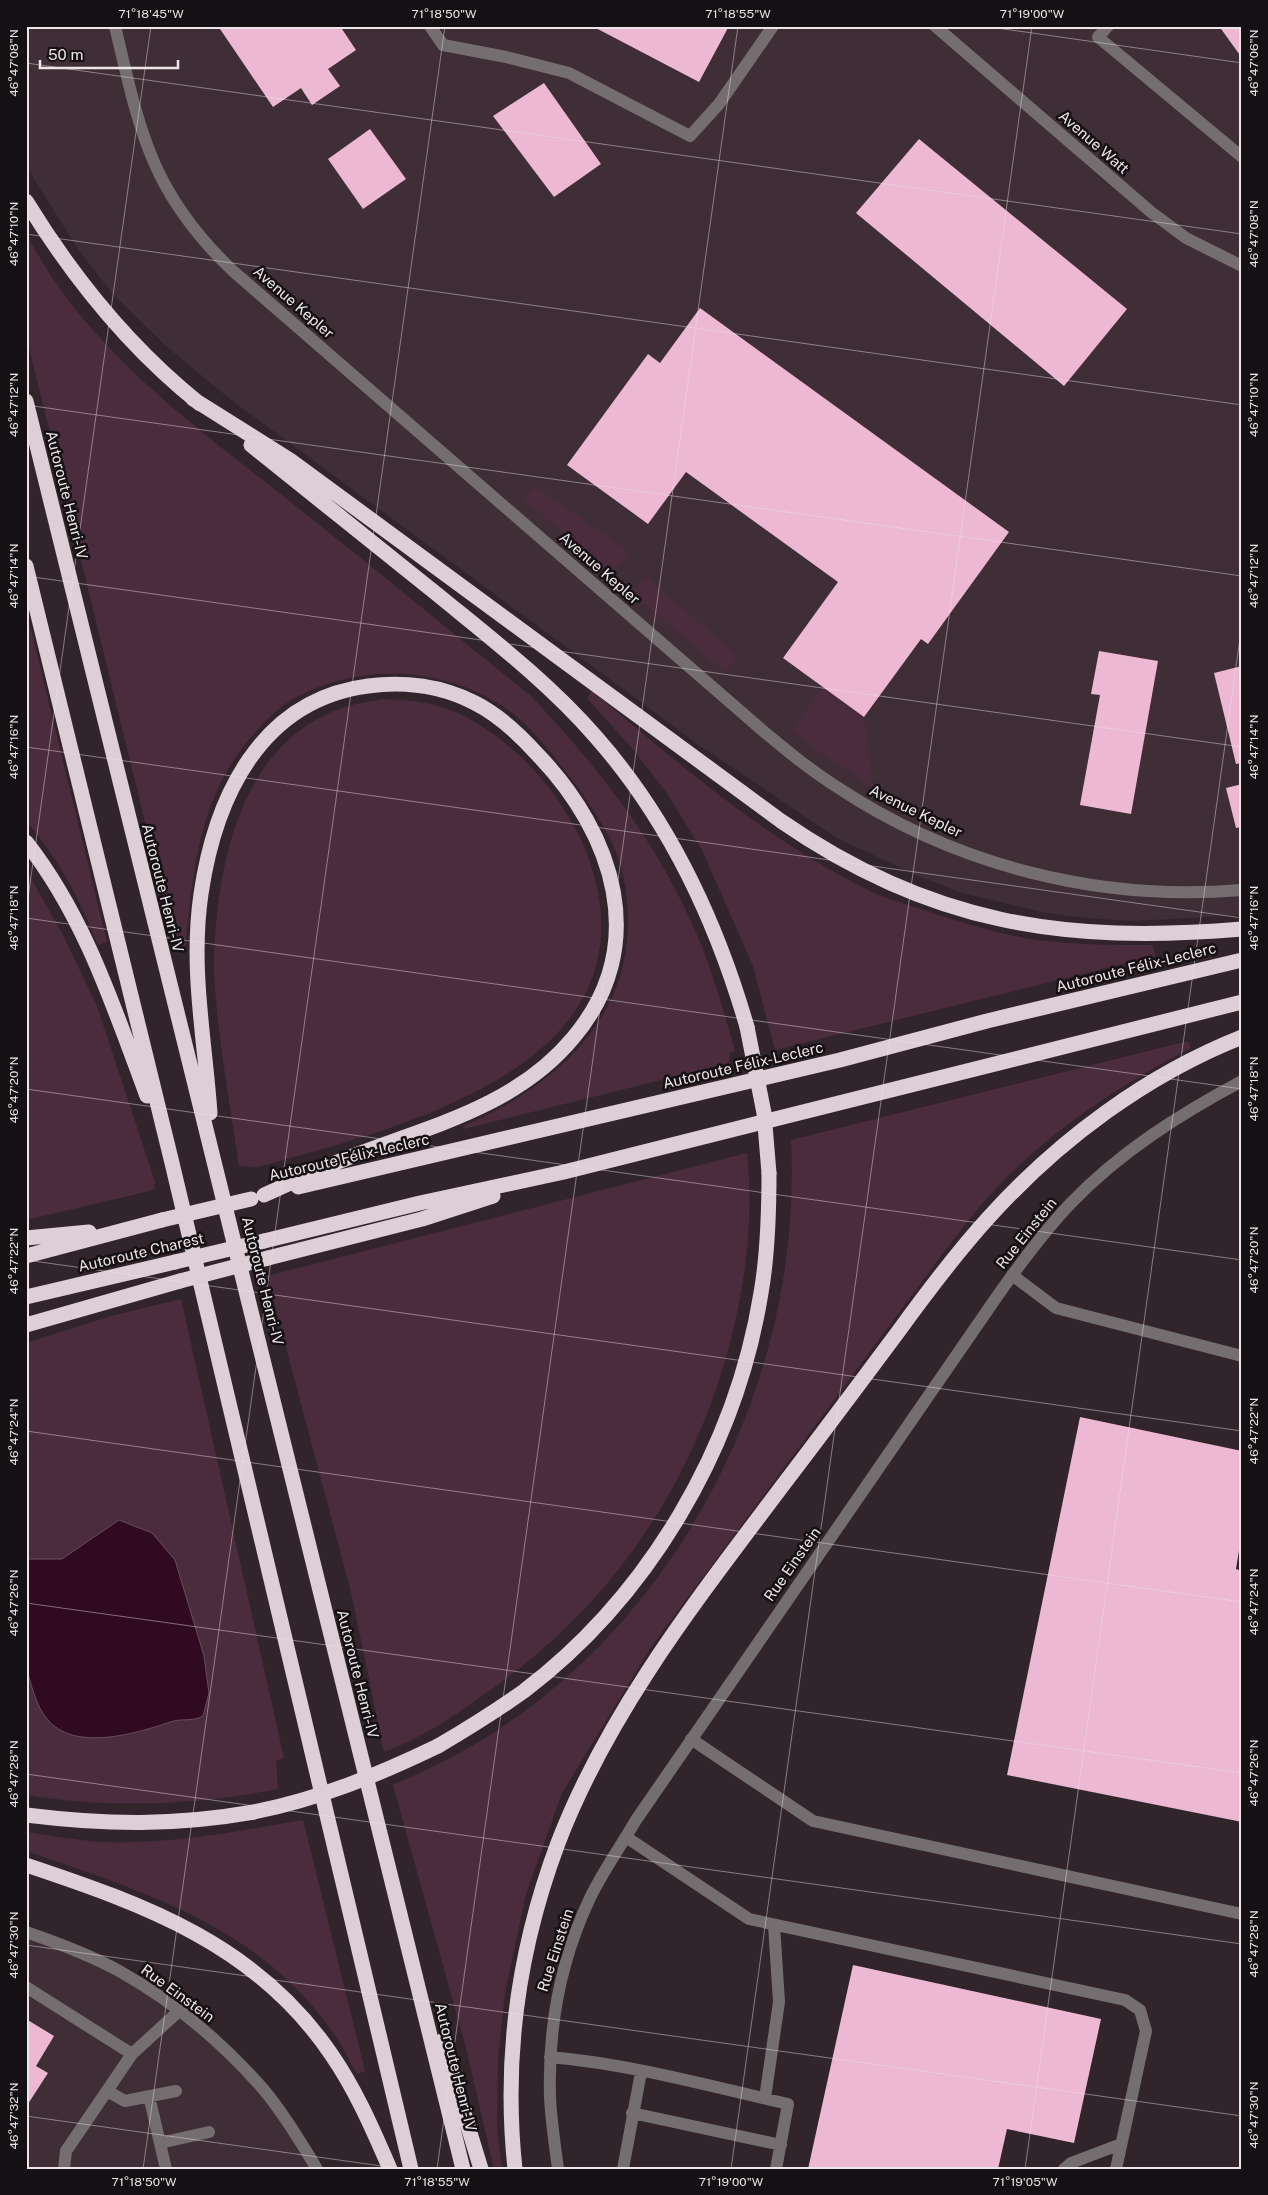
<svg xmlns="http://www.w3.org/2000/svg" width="1268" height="2195" font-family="'Public Sans',sans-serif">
	<rect width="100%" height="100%" fill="#31252b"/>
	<path fill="#402e37" d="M26,26H1242V915L1132,921L1086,918L1047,913L962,893L916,875L837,838L699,745L230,399L166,346L112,293L78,249L26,166Z
		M26,1932L121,1972L197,2024L264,2090L317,2169H26Z"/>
	<path fill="#4b2c3d" d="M26,233C87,353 200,429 302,511C379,572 455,635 531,696C599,768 658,843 697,935C713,972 724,1012 735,1051L730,1052L729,1063L464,1129L463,1126C550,1089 627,1024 628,924C628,897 624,867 612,843C602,822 589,804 576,785C554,757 532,725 501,705C440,667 361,663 297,697C267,712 233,756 219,786C195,836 191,895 185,949H176L26,335Z
		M535,486L627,550V554L612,575L524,499Z
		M645,576L737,655L726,673L632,593Z
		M26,609L107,942L98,945C78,896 61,862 26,821Z
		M823,687L864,717L873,787L832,761L792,730Z
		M592,691C679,764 769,842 872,892C886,899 903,903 918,908C952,920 989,931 1024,938C1067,945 1110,945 1153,945L1155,956L775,1050L753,966L702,850L666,792L631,747L587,698Z
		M382,699C410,700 435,702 460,714C561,763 648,910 573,1014C511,1101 357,1140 258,1167L239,1166C231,1111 221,1056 216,1000C215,987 213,972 214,959C217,863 241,741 345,707C357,703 370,702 382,699Z
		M26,870L61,931L97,1006L155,1182L154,1190L26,1220Z
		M1188,1041L1191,1048C1119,1085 1044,1135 989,1196C973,1213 959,1233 944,1252L651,1647L562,1793L526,1894L505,1993L498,2059L497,2129L502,2169H494L466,2048L393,1785C427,1770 461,1754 493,1733C688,1608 803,1370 791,1140Z
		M747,1153C754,1217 746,1280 730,1343C691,1490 608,1610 482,1696C451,1718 420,1739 384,1752L351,1592L267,1276Z
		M181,1299L284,1758L276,1761L278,1789C194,1805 111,1809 26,1795V1343L111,1316Z
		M303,1820L365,2071L357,2074C348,2059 341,2042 330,2028C254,1924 142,1891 26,1851V1832C50,1835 74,1840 98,1842C167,1845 236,1832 303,1820Z"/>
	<path fill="#300a21" stroke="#694c5d" d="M119,1520L152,1533L175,1560L204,1656L209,1693L203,1716C193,1722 181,1718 170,1722C135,1734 74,1752 47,1719C36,1706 30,1682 26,1665V1559H62Z"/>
	<path fill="#ecb8d2" d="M218,26H340L356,50L328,69L340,86L312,105L301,88L273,107Z
		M592,26H729L699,82Z
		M1219,26H1242V58Z
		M544,83L601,164L554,197L493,116Z
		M370,129L406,179L363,209L328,159Z
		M919,139L1127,309L1064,386L856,213Z
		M700,308L1009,532L928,644L921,639L864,717L783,658L838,582L686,472L648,524L567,465L648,354L660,363Z
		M1099,651L1158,661L1131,814L1080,805L1100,695L1091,694Z
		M1242,666V763L1236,764L1214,673Z
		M1242,784V827L1236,828L1226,788Z
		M1080,1417L1242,1451V1532L1236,1569L1242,1571V1822L1007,1775Z
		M853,1965L1101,2019L1074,2143L1007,2129L998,2169H808Z
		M26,2019L54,2036L36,2066L48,2073L26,2107Z"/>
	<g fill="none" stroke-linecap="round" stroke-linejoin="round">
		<path stroke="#746e71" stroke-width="12" d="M115,26C140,132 151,193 233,271L762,730C786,750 810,770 837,787C956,866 1100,902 1242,890
			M430,26L443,45L506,57L569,73L690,136L719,104L773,26
			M935,26L1151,212L1186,238L1242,266
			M1108,26L1098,37L1242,157
			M1012,1275L1056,1308L1242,1356
			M691,1739L813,1821L1242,1914
			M626,1837L749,1919L1125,2000L1140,2010L1146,2031L1116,2169
			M26,1932C58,1943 91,1955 121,1972C174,2002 224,2044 264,2090C284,2114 301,2142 317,2169
			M26,1987L132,2054
			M550,2057C630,2064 710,2086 788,2104L776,2169
			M107,2091L125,2101L176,2091
			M149,2096L166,2169
			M765,2098L779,2002L774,1925
			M632,2113L781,2145
			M160,2143L209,2132
			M64,2169L66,2151L132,2054L179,2011
			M558,2169C555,2145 551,2121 550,2097C548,2028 560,1961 590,1898C603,1871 621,1846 636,1820L998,1295C1020,1264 1044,1231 1071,1203C1120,1152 1180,1114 1242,1081
			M623,2169L641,2072
			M1064,2169L1071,2163L1121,2144"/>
		<path stroke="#deced6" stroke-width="15" d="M26,201C72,276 131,349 200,404
			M193,399L290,460L781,821C930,924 1064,944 1242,929
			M26,401L463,2169
			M251,445C313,495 376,545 438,595C493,640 549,683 596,737C670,821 716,920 747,1027
			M26,566L172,1163L411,2169
			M26,842C85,917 114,1008 147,1096
			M210,1113C205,1040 190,969 201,894C215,798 260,700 368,686C404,681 442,686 475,703C499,715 520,735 538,755C614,834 651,946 573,1038C515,1108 426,1127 345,1159C318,1170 291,1183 264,1195
			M298,1187L840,1060L987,1021L1242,960
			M26,1238L89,1232
			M264,1241L420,1203L564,1172L1242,1002
			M26,1256L162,1220
			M268,1258L422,1219L493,1196
			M26,1297L175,1262
			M26,1325L180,1281
			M438,1746C467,1729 496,1711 524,1691C649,1596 736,1448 761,1293C768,1253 769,1213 769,1173
			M26,1815C107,1825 174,1826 254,1812
			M26,1865C146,1905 257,1945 331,2054C356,2090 373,2130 390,2169
			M442,2041L481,2169
			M515,2169C503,2057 519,1947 558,1843C609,1710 699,1597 783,1485C822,1434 860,1383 898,1332C927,1292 957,1252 990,1216C1059,1140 1146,1075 1242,1037"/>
		<path stroke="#deced6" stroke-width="15" d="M747,1027L764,1113L769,1173
			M162,1220L251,1199
			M175,1262L264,1241
			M180,1281L268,1258
			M254,1812C319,1799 378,1775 438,1746"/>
	</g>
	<path fill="none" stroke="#ede5e8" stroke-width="1" stroke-opacity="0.45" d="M983,26L1242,63M26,63L1242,234M26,234L1242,405M26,405L1242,576M26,576L1242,747M26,747L1242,918M26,912L151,26M26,918L1242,1089M26,1089L1242,1260M26,1260L1242,1431M26,1431L1242,1602M26,1603L1242,1773M26,1774L1242,1944M26,1945L1242,2116M26,2116L403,2169M143,2169L445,26M437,2169L738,26M731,2169L1032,26M1025,2169L1242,624"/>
	<g text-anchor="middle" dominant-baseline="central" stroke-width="5" stroke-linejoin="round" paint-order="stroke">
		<g font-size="15" fill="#ede5e8" stroke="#151013">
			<text transform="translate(1094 142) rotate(41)">Avenue Watt</text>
			<text transform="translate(294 302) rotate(41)">Avenue Kepler</text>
			<text transform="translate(67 495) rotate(76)">Autoroute Henri-IV</text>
			<text transform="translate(600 568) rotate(41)">Avenue Kepler</text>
			<text transform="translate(916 811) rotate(26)">Avenue Kepler</text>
			<text transform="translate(163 888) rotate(76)">Autoroute Henri-IV</text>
			<text transform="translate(1136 967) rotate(-14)">Autoroute Félix-Leclerc</text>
			<text transform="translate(743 1065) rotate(-13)">Autoroute Félix-Leclerc</text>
			<text transform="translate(349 1157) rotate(-13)">Autoroute Félix-Leclerc</text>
			<text transform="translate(1026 1233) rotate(-51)">Rue Einstein</text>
			<text transform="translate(141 1252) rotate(-13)">Autoroute Charest</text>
			<text transform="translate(263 1281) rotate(76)">Autoroute Henri-IV</text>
			<text transform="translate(792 1564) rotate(-55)">Rue Einstein</text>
			<text transform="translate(358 1674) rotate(76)">Autoroute Henri-IV</text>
			<text transform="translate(555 1950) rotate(-72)">Rue Einstein</text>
			<text transform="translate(178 1993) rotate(36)">Rue Einstein</text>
			<text transform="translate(456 2067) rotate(76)">Autoroute Henri-IV</text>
		</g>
	</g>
	<rect width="1268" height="2195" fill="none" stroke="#151013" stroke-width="55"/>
	<path d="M40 60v8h138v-8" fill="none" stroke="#ede5e8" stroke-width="2.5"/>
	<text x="48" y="60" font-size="15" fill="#ede5e8" stroke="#151013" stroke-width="4" paint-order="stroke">50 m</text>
	<rect x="28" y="28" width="1212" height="2140" fill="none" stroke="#ede5e8" stroke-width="2"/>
	<g font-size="12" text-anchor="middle" fill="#ede5e8">
		<text x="151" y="18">71°18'45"W</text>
		<text x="444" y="18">71°18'50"W</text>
		<text x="738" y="18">71°18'55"W</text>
		<text x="1032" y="18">71°19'00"W</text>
		<text transform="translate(1254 63) rotate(-90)" y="4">46°47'06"N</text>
		<text transform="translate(14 63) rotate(-90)" y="4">46°47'08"N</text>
		<text transform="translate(1254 234) rotate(-90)" y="4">46°47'08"N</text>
		<text transform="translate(14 234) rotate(-90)" y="4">46°47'10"N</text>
		<text transform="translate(1254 405) rotate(-90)" y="4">46°47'10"N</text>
		<text transform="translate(14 405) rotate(-90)" y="4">46°47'12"N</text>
		<text transform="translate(1254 576) rotate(-90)" y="4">46°47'12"N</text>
		<text transform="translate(14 576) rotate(-90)" y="4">46°47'14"N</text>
		<text transform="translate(1254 747) rotate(-90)" y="4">46°47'14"N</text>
		<text transform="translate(14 747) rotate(-90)" y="4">46°47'16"N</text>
		<text transform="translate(1254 918) rotate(-90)" y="4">46°47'16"N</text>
		<text transform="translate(14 918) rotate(-90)" y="4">46°47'18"N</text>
		<text transform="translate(1254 1089) rotate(-90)" y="4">46°47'18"N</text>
		<text transform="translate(14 1090) rotate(-90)" y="4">46°47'20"N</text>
		<text transform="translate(1254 1260) rotate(-90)" y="4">46°47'20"N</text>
		<text transform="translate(14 1261) rotate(-90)" y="4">46°47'22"N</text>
		<text transform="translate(1254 1431) rotate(-90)" y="4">46°47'22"N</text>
		<text transform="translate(14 1432) rotate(-90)" y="4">46°47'24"N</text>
		<text transform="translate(1254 1602) rotate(-90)" y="4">46°47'24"N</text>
		<text transform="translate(14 1603) rotate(-90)" y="4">46°47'26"N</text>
		<text transform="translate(1254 1773) rotate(-90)" y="4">46°47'26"N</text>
		<text transform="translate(14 1774) rotate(-90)" y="4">46°47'28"N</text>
		<text transform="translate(1254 1944) rotate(-90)" y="4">46°47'28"N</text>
		<text transform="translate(14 1945) rotate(-90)" y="4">46°47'30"N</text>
		<text transform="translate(1254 2115) rotate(-90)" y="4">46°47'30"N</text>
		<text transform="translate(14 2116) rotate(-90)" y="4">46°47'32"N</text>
		<text x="144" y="2186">71°18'50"W</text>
		<text x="437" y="2186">71°18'55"W</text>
		<text x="731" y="2186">71°19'00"W</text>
		<text x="1025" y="2186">71°19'05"W</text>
	</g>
</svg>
